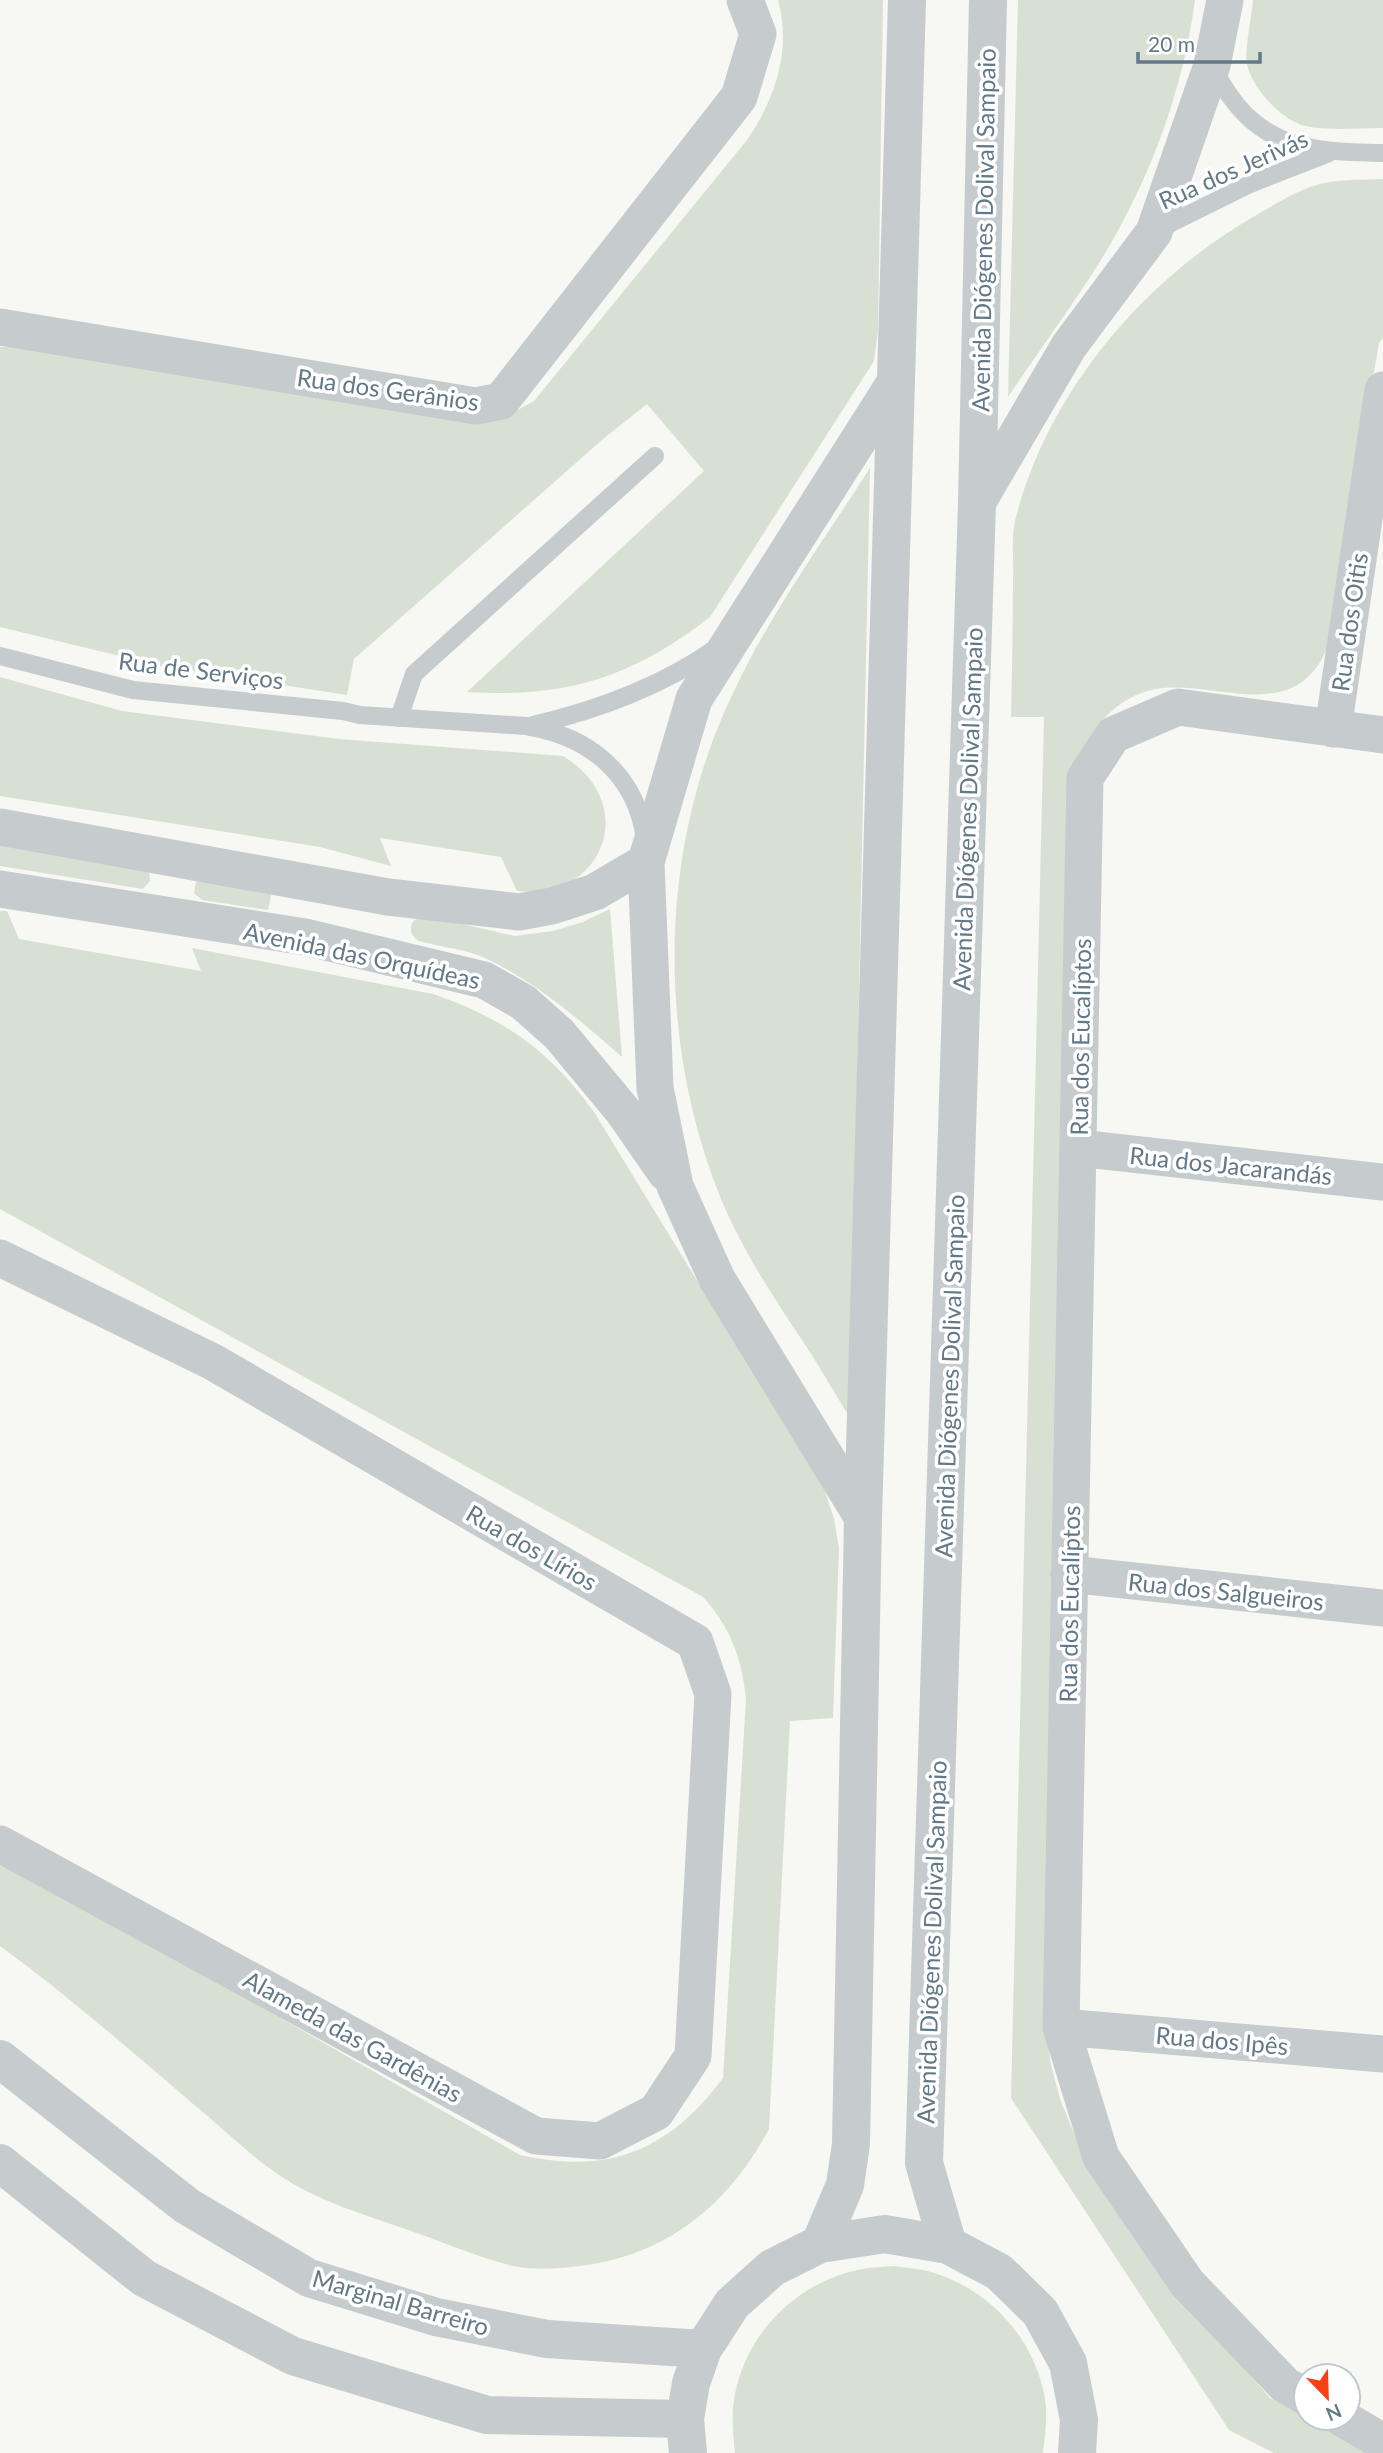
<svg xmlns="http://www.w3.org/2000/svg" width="1383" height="2453" font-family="Lato,sans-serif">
	<rect width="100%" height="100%" fill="#f7f7f3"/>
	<path fill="#d8e0d4" d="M778,0H883L878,331L874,361L710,617C631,678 567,698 467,692L704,471L647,404L603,439L354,659L347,695L161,666L0,627V347H17L516,411L534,401L747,140C775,99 792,50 778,0Z
		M1018,0H1195C1183,91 1149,182 1101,260C1072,306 1039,351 1008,397Z
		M1253,0H1383V128C1363,128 1324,131 1306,126C1282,121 1253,89 1247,65C1244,53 1252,15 1253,0Z
		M1383,179V338L1379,343L1331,621C1330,642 1326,658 1311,674C1273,715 1205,680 1156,689C1117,696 1092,727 1077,762L1045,2023L1051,2065L1060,2099L1073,2131L1089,2162L1178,2292L1270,2398L1371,2453H1274L1229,2430L1011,2098L1044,717H1011C1012,671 1013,625 1013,579C1014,561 1011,539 1015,521C1047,394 1141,282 1253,217C1272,206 1299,189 1320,184C1339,179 1363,180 1383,179Z
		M870,468L850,1418C835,1394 821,1369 806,1346C773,1297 744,1253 721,1199C656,1039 658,845 735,689C772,611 824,540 870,468Z
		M0,677L122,711L339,739L563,756C640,802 605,901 517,891L501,857L380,838L391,866L320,847L0,796Z
		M0,844L149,870L150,881L143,889L0,866Z
		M201,879L272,891L268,910L202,900L194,893L196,882Z
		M610,909L622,1057C580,1020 537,983 487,959C467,949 440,947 419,941C411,936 409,929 413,921L424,915L514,936L553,931L583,922Z
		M0,911H7L19,939L201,971L192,948L433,994C504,1018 550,1051 594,1112L824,1488L834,1519L839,1548L833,1718L790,1721L769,2129C727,2208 662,2259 571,2267C552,2269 531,2270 513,2266C479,2258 441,2241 408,2230C360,2213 310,2199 269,2168C242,2148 218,2124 192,2103C129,2049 67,1995 0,1946V1858L520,2155C608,2175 669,2151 723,2078L746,1699C742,1659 731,1628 703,1597L0,1209Z
		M895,2266C905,2268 917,2268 927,2271C987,2286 1035,2338 1045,2399C1048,2417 1045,2435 1043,2453H735C733,2433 731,2413 735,2394C748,2330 799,2281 862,2269C873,2267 884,2267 895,2266Z"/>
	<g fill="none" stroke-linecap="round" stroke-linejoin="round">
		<path stroke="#c6cbce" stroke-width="18" d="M1214,69C1253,147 1304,152 1383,153
			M1157,230L1250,184L1329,153
			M0,656L133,690L343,711L360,715L526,726C589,736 636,774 645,839
			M399,718L414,674L655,456
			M533,725C598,710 660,687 715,649"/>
		<path stroke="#c6cbce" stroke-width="37" d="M0,327L476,406L501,401L739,97L758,34L745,0
			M977,503L1069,346L1154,232L1212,65L1225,0
			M1333,729L1383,390
			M0,827L388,897L519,912L552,906L595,892L646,862
			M0,889L305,937L484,980L523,1002L559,1034L623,1111L666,1173
			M1078,1148L1383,1182
			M0,1258L213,1362L695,1642L713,1694L693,2056L656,2112L600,2141L536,2136L0,1844
			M863,1518L717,1279L675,1186L655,1088L646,862L694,699L896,381
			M1069,1574L1383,1608
			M1061,2027L1383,2054
			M1306,2397L1285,2385L1187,2283L1101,2157L1061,2027L1085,778L1113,735L1178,707L1383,735
			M1342,2418L1383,2442"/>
		<path stroke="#c6cbce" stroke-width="38" d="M0,2059L187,2206L309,2278L436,2317L547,2339L703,2349
			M0,2163L144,2278L293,2356L487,2415L685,2419
			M820,2244L845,2185L851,2144L863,1518L907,0
			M948,2245L924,2163L977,503L988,0
			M688,2453L685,2419L691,2383L703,2349L732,2304L772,2268L820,2244L885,2234L948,2245L999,2272L1040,2312L1068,2363L1079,2420L1077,2453"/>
	</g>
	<g text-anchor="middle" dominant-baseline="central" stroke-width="7" stroke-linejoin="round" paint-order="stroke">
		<g font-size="24" fill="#637988" stroke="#fff">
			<text transform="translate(1233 169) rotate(-24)">Rua dos Jerivás</text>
			<text transform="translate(983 230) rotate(-89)">Avenida Diógenes Dolival Sampaio</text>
			<text transform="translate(388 389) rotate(8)">Rua dos Gerânios</text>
			<text transform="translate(1349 622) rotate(-82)">Rua dos Oitis</text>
			<text transform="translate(201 670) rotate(7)">Rua de Serviços</text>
			<text transform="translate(967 809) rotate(-88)">Avenida Diógenes Dolival Sampaio</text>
			<text transform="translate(362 955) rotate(12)">Avenida das Orquídeas</text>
			<text transform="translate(1080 1037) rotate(-89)">Rua dos Eucalíptos</text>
			<text transform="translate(1231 1165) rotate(6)">Rua dos Jacarandás</text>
			<text transform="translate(949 1376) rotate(-88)">Avenida Diógenes Dolival Sampaio</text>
			<text transform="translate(532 1547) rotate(30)">Rua dos Lírios</text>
			<text transform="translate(1226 1591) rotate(6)">Rua dos Salgueiros</text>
			<text transform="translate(1069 1604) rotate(-89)">Rua dos Eucalíptos</text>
			<text transform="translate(931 1942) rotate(-88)">Avenida Diógenes Dolival Sampaio</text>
			<text transform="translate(353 2036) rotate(29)">Alameda das Gardênias</text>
			<text transform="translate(1222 2040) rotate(5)">Rua dos Ipês</text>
			<text transform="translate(401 2302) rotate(16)">Marginal Barreiro</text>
		</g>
	</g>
	<g transform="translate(1327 2397) rotate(157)"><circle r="33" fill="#ffffff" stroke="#c1c9cf" stroke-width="2"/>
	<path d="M0-5L12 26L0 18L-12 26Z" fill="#f54116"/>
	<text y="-10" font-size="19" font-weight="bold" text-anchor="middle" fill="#637988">N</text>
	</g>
	<path d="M1138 52v10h122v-10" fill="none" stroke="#637988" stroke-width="3.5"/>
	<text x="1148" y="52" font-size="21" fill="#637988" stroke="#ffffff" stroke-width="5" paint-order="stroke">20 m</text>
</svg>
